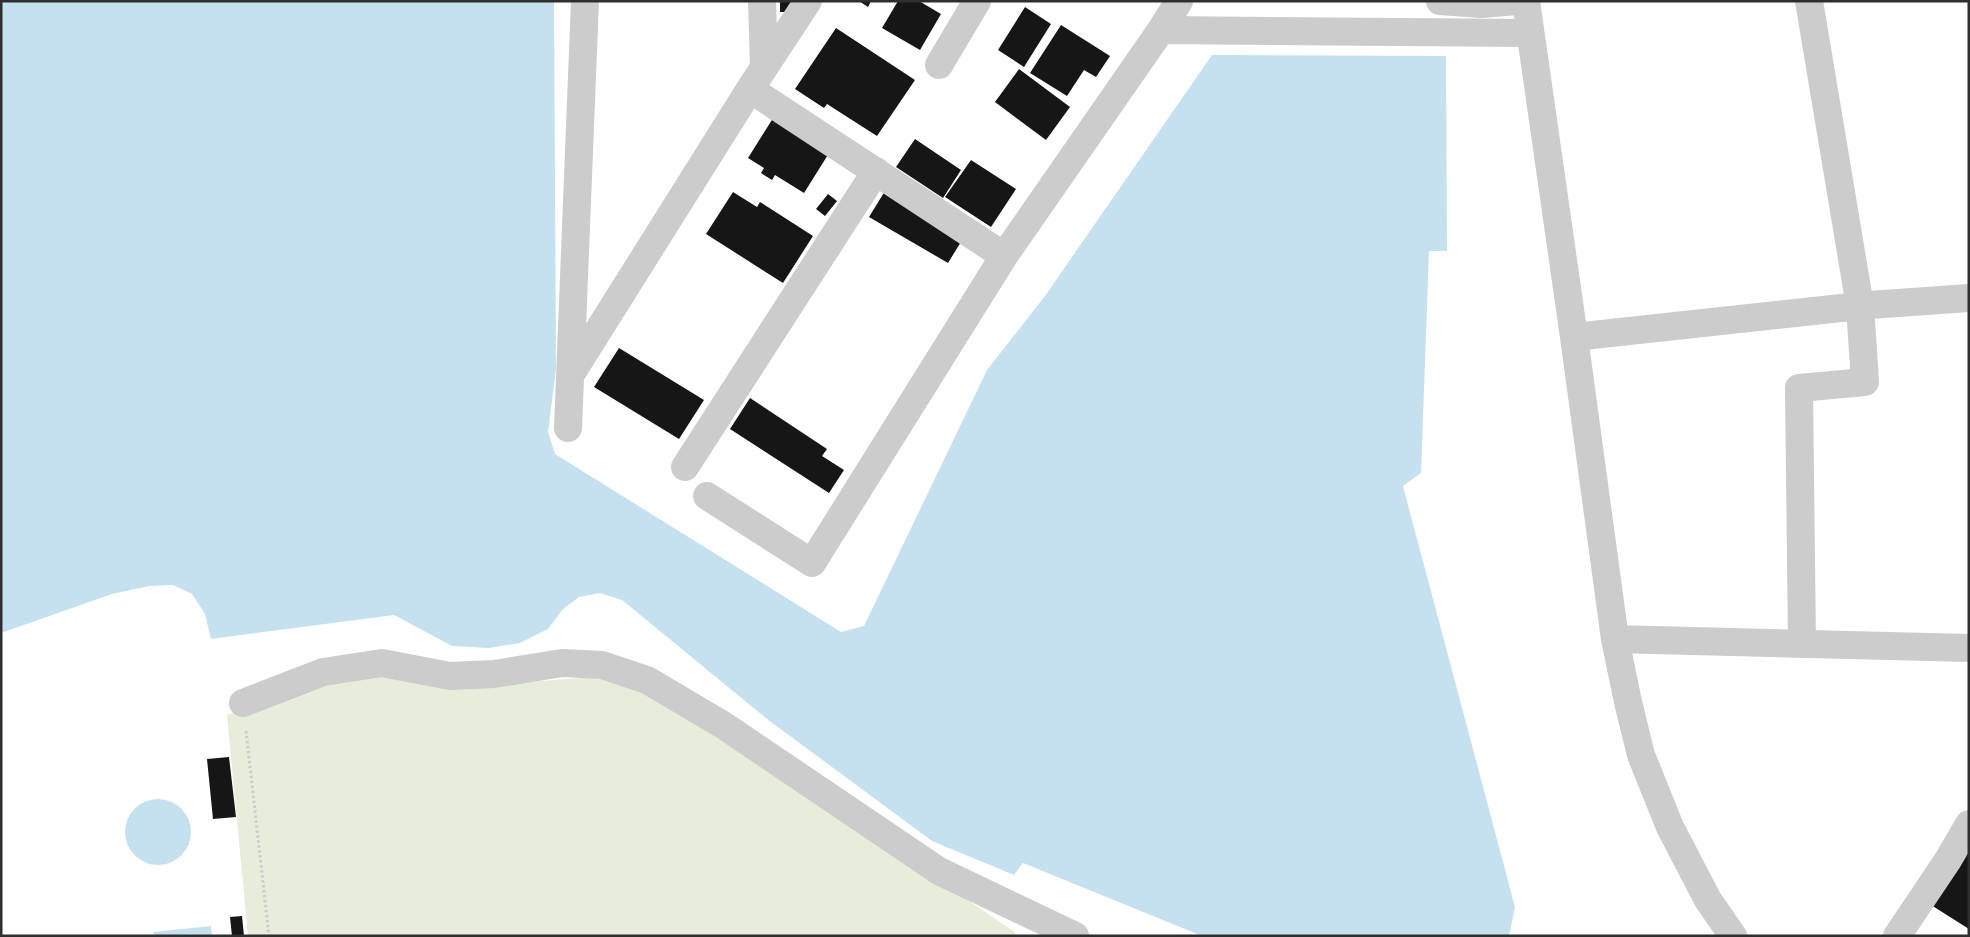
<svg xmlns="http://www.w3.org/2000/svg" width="1970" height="937" font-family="Jost,sans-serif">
	<rect width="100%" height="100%" fill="#fff"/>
	<path fill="#e6eddb" d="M378,675L446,688L594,677L648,694L896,851L1016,933L1014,936H248L227,715L318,687Z"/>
	<path fill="#c5e1ef" d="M1,1H554L556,369L548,432L555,454L841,632L864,626L987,370L1045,296L1212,55L1446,56L1447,251H1429L1421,473L1403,486L1515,907L1509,936H1202L1023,863L1014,875L932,841L767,719L622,600L600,593L579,597L563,609L548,629L520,643L489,648L452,646L394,615L211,639L205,614L192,594L173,585L149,586L112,594L1,633Z
		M125 832a33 33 0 1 1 66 0a33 33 0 1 1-66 0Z
		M211,926L212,936H154L153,932Z"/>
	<path fill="#161616" d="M780,1H798L791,12H780Z
		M859,1H871L868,7Z
		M898,1H919L941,14L920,50L882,28Z
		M1025,7L1051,24L1024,67L998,50Z
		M1061,25L1110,56L1096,77L1084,70L1067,96L1030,73Z
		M836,28L915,80L877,136L827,104L824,108L795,89Z
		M1019,69L1070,107L1046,140L995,102Z
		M775,115L831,150L804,193L775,175L772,180L761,173L764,168L748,158Z
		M915,139L961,170L943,198L896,167Z
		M971,160L1016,189L991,227L945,197Z
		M885,191L964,237L948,263L869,217Z
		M733,192L757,207L760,202L813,236L783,283L706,234Z
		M828,194L837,201L825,216L816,209Z
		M619,348L704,400L679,439L594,387Z
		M750,398L827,449L822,456L844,470L829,493L730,429Z
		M229,757L236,817L213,819L207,759Z
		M1969,846V929L1931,905Z
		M242,916L244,936H232L230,917Z"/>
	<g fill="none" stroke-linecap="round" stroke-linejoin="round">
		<path stroke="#ccc" stroke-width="3" stroke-dasharray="2.5 2.5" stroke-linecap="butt" d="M246,731L269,936"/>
		<path stroke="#ccc" stroke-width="28" d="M762,1L764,67
			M1440,1L1481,4L1517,1
			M1526,1L1574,337L1615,639L1628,702L1641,755L1670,827L1708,900L1733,936
			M1161,30L1530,33
			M939,65L977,1
			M750,89L1004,256
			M1574,337L1869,305L1969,298
			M571,374L750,89L808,1
			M568,428L585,1
			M685,467L876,171
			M707,496L812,563L1004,256L1161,30L1179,1
			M1615,639L1969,648
			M1802,644L1799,388L1865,382L1860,306L1809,1
			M243,703L323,672L382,663L450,676L494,674L562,663L602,665L647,680L723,725L939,871L1075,936
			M1897,936L1948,860L1969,824"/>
	</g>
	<rect width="1970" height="937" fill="none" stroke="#2f2f2f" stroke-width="5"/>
</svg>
